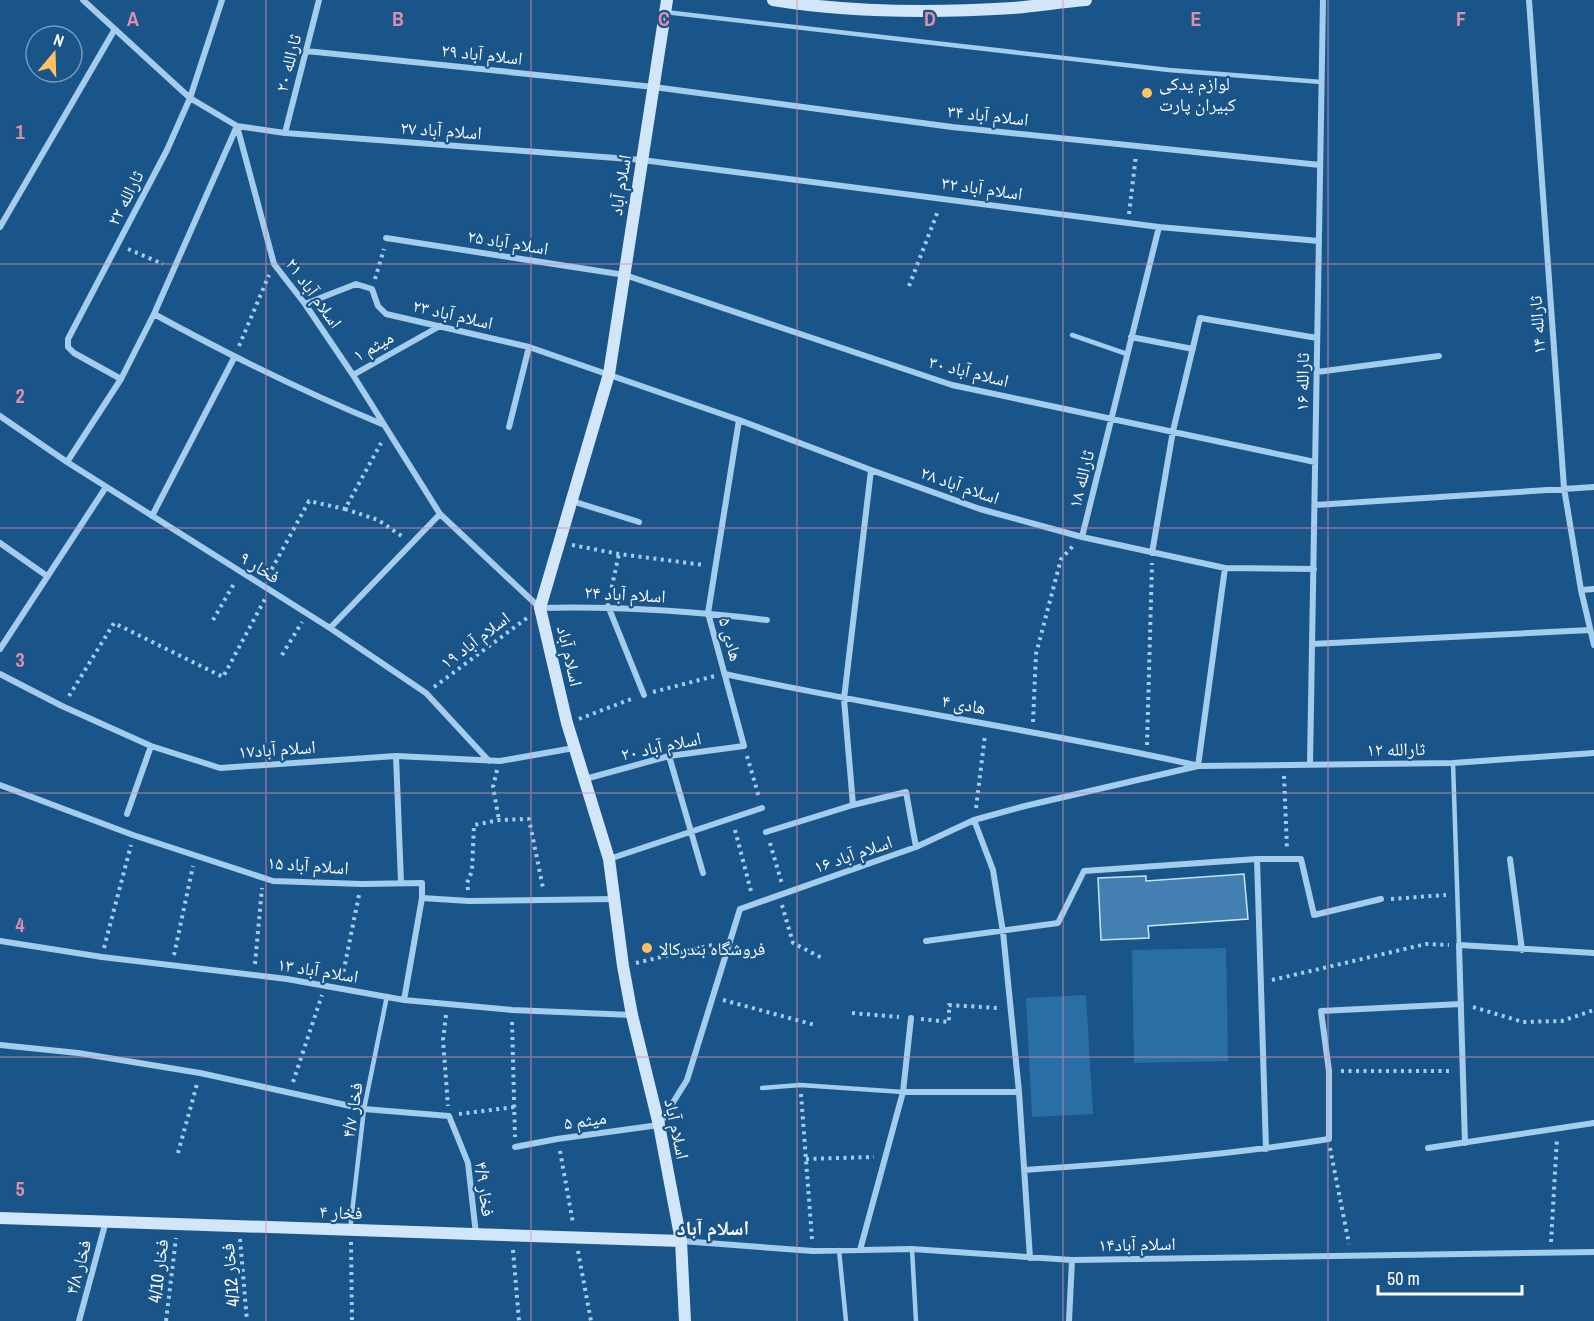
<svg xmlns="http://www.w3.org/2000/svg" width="1594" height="1321" font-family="'Archivo Narrow','Noto Naskh Arabic',sans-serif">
	<rect width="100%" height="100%" fill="#1a558a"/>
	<path fill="#2a6ea6" d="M1226,948L1228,1061L1134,1063L1132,950Z
		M1086,995L1093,1114L1032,1117L1026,998Z"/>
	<path fill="#437fb2" stroke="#c9e4fa" stroke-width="1.5" d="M1244,874L1248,919L1148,926L1149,938L1101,940L1098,878L1146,876V881Z"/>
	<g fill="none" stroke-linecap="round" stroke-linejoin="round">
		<path stroke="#a4cced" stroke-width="4" stroke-dasharray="3 4.5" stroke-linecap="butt" d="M1129,214L1136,155
			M128,249L163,264
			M375,279L384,249
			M909,286L938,211
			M239,346L269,275
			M345,509L378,520L403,537
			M572,545L619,554L704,565
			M268,576L309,501L345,509L381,443
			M610,595L619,554
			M213,620L235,582
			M282,655L302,622
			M434,687L527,618
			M653,692L715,676
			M69,696L114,623L223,677L265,599
			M579,719L634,698
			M1033,722L1036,654L1061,559L1074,545
			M1147,745L1152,563
			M747,756L759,797
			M497,770L493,787L499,820
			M1284,776L1287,849
			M976,808L985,735
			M735,830L752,895
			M770,843L782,884
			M468,890L467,883L472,871L474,825L499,820L529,819L543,888
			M1391,899L1446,895
			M782,905L793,943L822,958
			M104,948L131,845
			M174,955L193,866
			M636,963L716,944
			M255,964L262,888
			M342,979L359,895
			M1272,980L1426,944L1449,945
			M723,1000L815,1025
			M1473,1007L1523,1022L1562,1021L1594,1010
			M852,1013L899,1017
			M446,1015L443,1040L448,1106
			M921,1019L949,1022V1005L998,1008
			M512,1022L515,1137
			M1341,1071H1451
			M293,1082L322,995
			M801,1094L812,1239
			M459,1114L515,1107
			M1330,1148L1349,1244
			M560,1151L573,1223
			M178,1153L197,1084
			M806,1159L874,1157
			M240,1239L247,1321
			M351,1242L352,1321
			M1551,1242L1557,1138
			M513,1250L519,1321
			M578,1251L591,1321
			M166,1321L176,1238"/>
		<path stroke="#a4cced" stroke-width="4.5" d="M665,12L1169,70L1321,82
			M1072,335L1127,354
			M1453,763L1459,945
			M762,1088L800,1085L903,1092
			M350,1230L364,1109L387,996
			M912,1249L916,1321
			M839,1250L846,1321"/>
		<path stroke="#a4cced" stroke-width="6" d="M83,0L190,98L237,126L274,264L305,304L353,375L440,514L540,608C616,606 691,611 767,620
			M1529,0L1564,488L1581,590L1594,645
			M306,51L654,87L952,127L1320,165
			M285,133L319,0
			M0,227L115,29
			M386,238L625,275L952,385L1315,462
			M305,304L356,284L372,289L378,306L386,314L529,347L739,420L871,470L980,509L1082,537L1225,568L1314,569
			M154,314L237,126L285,133L642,160L1159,227L1319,241
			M1131,337L1193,349
			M1317,372L1439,356
			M353,375L440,326
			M121,379L74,353L68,347V339L167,150L190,98L222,0
			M0,416L67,462L330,628L426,693L489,761
			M509,427L529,347
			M67,462L121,379L154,314C229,355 304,392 382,424
			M572,501L639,522
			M1315,505L1594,487
			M152,516L234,358
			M1082,537L1159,227
			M0,543L47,576
			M1152,553L1173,431L1200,318L1317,338
			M1581,590L1594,589
			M608,606L644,695
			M330,628L440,514
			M1312,644L1590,630
			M0,649L106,487
			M0,674L62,706L151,746L220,768L396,756L500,761L574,748
			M725,674C881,708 1039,730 1195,765
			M396,756L401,882
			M669,756L703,873
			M1310,764L1323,0
			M1198,766L1225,568
			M585,779L669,756L744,746L708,613L739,420
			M0,785L133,835L273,881L362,884L422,883V898L469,901L614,899
			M853,805L844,699L871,470
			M127,814L151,746
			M974,820L993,870L1003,932L1019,1092L1030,1258
			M766,832L853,805L906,792L916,847
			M609,859L762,808
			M1257,859L1266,1149
			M1510,859L1522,950
			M0,941L102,957L287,979L404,1000L512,1010L632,1015
			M926,941L1058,923L1084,871L1257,859H1301L1314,915L1381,899
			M404,1000L422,898
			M0,1045L78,1053L200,1073L364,1109L449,1116L468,1163L476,1234
			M903,1092L911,1018
			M1465,1143L1459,945L1594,953
			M515,1147L557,1139L659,1125L687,1080L740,909L916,847L974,820L1025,806L1198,766L1453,763L1594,753
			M1428,1148L1594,1123
			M1024,1170C1126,1163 1228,1155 1329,1139V1071L1321,1011L1461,1004
			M681,1241L813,1251L912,1249L1072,1260L1594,1252
			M860,1250L903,1092H1019
			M79,1321L106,1221
			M1069,1321L1072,1260"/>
		<path stroke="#d1e6f9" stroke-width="12" d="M667,0L609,374L540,608L567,723L609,859L623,966L632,1015L659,1125L681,1241L685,1321
			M773,0C852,13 933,13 1013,8C1037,6 1062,2 1086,0
			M0,1218L681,1241"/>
	</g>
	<path fill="none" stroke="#e08cad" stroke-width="1.5" stroke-opacity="0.55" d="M266,0V1321M531,0V1321M797,0V1321M1063,0V1321M1328,0V1321M0,264H1594M0,528H1594M0,793H1594M0,1057H1594"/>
	<g fill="#ffc260" stroke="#1a558a" stroke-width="2">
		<circle cx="1147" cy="93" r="6"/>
		<circle cx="647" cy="948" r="6"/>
	</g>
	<g text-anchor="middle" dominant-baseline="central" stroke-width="4.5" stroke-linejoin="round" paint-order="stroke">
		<g font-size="18" fill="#fff" stroke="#1a558a">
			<text transform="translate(482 54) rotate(6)">اسلام آباد ۲۹</text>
			<text transform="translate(288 63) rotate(-76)">ثارالله ۲۰</text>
			<text transform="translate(988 115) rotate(6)">اسلام آباد ۳۴</text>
			<text transform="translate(441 130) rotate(4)">اسلام آباد ۲۷</text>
			<text transform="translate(620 185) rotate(-81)">اسلام آباد</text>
			<text transform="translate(982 188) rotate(8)">اسلام آباد ۳۲</text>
			<text transform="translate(125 198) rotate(-63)">ثارالله ۲۲</text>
			<text transform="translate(508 242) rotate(9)">اسلام آباد ۲۵</text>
			<text transform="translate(314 293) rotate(54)">اسلام آباد ۲۱</text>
			<text transform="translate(453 314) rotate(13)">اسلام آباد ۲۳</text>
			<text transform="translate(1537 325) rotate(-94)">ثارالله ۱۴</text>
			<text transform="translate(373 346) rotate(-30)">میثم ۱</text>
			<text transform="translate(969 371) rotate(14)">اسلام آباد ۳۰</text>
			<text transform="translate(1302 382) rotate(-89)">ثارالله ۱۶</text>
			<text transform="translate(1081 479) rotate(-76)">ثارالله ۱۸</text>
			<text transform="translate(960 485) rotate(19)">اسلام آباد ۲۸</text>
			<text transform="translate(260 567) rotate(32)">فخار ۹</text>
			<text transform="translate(625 594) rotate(3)">اسلام آباد ۲۴</text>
			<text transform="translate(731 639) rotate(74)">هادی ۵</text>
			<text transform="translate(475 640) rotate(-37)">اسلام آباد ۱۹</text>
			<text transform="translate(570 656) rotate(77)">اسلام آباد</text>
			<text transform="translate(964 704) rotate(10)">هادی ۴</text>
			<text transform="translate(661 746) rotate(-12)">اسلام آباد ۲۰</text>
			<text transform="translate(277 749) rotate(-4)">اسلام آباد۱۷</text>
			<text transform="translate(1396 749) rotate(-1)">ثارالله ۱۲</text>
			<text transform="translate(853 854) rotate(-19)">اسلام آباد ۱۶</text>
			<text transform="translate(308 865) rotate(4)">اسلام آباد ۱۵</text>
			<text transform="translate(318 970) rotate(9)">اسلام آباد ۱۳</text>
			<text transform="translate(352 1110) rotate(-81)">فخار ۴/۷</text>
			<text transform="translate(585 1120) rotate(-8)">میثم ۵</text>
			<text transform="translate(677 1129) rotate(78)">اسلام آباد</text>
			<text transform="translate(485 1189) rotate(82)">فخار ۴/۹</text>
			<text transform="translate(341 1212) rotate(2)">فخار ۴</text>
			<text transform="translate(1137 1244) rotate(-1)">اسلام آباد۱۴</text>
			<text transform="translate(78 1267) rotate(-75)">فخار ۴/۸</text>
			<text transform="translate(158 1271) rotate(-83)">فخار 4/10</text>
			<text transform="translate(230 1275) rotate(-95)">فخار 4/12</text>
		</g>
		<g font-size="18" fill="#fff" stroke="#1a558a" text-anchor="start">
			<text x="1159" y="83">لوازم یدکی<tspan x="1159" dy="21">کبیران پارت</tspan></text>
			<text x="659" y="948">فروشگاه بندرکالا</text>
		</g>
		<g font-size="20" font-weight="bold" fill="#fff" stroke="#1a558a">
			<text x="713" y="1227">اسلام آباد</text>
		</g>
	</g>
	<g font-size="20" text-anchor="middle" font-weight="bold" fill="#e08cad" stroke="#1a558a" stroke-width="4.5" stroke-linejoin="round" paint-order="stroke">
		<text x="133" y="26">A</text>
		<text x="398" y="26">B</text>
		<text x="664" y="26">C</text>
		<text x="930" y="26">D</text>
		<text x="1196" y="26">E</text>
		<text x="1461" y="26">F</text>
		<text x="20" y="139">1</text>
		<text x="20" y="403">2</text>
		<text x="20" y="667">3</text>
		<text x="20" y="932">4</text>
		<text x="20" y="1196">5</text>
	</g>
	<g transform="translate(54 54) rotate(19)"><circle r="28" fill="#1a558a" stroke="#7699b9" stroke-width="1.5"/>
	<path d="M0-4.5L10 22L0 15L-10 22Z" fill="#ffc260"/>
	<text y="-9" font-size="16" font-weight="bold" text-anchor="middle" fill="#ffffff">N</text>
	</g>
	<path d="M1378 1285v9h144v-9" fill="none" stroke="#ffffff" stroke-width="3"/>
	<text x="1387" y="1285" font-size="18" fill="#ffffff" stroke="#1a558a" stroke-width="4.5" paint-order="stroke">50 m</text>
</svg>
